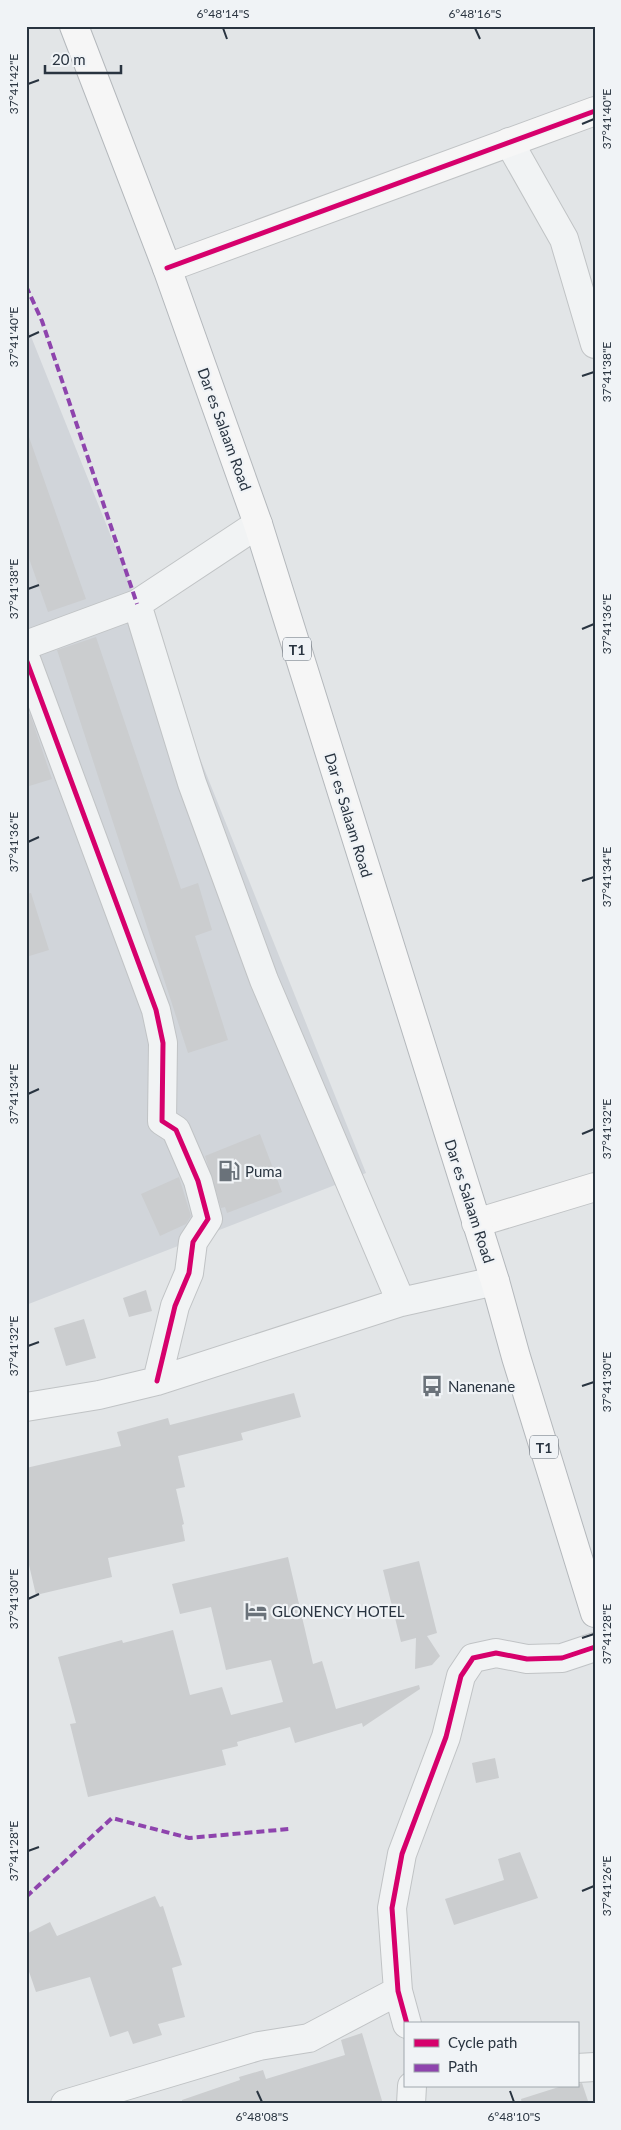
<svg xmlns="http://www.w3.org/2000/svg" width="621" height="2130" font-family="Lato,sans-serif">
	<rect width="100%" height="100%" fill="#e2e5e7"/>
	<path fill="#d1d5da" d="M26,324L366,1173L26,1305Z"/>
	<path fill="#cbcdcf" d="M29,437L86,599L48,612L26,550V438Z
		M96,637L181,889L198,883L212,930L195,936L228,1040L188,1053L57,650Z
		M26,714H30L52,779L26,787Z
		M31,893L49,950L26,957V894Z
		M260,1134L282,1192L227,1213L225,1207L221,1208L205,1156Z
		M179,1177L191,1216L186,1224L160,1236L141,1194Z
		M146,1290L152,1311L129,1317L123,1298Z
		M84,1319L96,1358L66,1366L54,1328Z
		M294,1393L301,1417L241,1433L243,1440L178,1456L185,1487L176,1489L184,1524L182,1525L185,1541L108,1558L112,1577L36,1595L26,1552V1468L121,1446L117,1432L168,1418L170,1425Z
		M288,1557L313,1664L322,1661L336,1709L419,1685L420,1689L363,1727L362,1723L295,1743L290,1727L237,1742L238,1746L222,1750L226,1765L88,1797L70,1724L76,1723L58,1657L122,1640L123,1643L173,1630L190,1695L222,1687L231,1715L283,1702L271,1660L226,1670L211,1607L180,1614L172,1584Z
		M419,1561L437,1633L427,1636L440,1656L432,1665L415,1669L416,1638L401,1642L383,1570Z
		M495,1758L499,1778L476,1783L472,1763Z
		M520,1852L538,1898L454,1925L445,1899L504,1880L498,1859Z
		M155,1896L160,1907L163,1906L182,1965L172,1968L185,2017L158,2024L162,2035L133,2044L128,2031L110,2037L90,1977L36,1992L26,1963V1934L50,1922L57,1936Z
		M362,2033L383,2104H182V2100L240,2080L239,2077L263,2070L266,2079L345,2055L341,2040Z
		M582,2083L589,2104H522L521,2099L562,2086H577V2084Z"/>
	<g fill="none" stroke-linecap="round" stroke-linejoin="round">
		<g stroke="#c0c3c5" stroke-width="30">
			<path id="street" d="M509,142L564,239L595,344
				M137,604L192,783L264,980L401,1302
				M26,645L137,604L258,524
				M26,659L156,1010L163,1043L162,1121L176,1130L198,1181L208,1219L193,1242L189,1273L175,1306L157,1381
				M26,1407L99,1395L157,1381L401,1302L495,1281
				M407,2024L398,1991L392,1908L402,1854L446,1737L461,1676L473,1658L496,1653L527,1659L562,1658L595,1647
				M577,2068L595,2067
				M65,2104L259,2046L309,2038L398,1991
				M411,2104L412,2086"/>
		</g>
		<g stroke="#c0c3c5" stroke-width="30">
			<path id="secondary" d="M167,268L595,111
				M476,1223L595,1187"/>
		</g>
		<g stroke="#b4b8bc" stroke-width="30">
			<path id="highway" d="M74,26L167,268L258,524L495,1281L516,1357L595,1613"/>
		</g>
		<use href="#street" stroke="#f1f3f4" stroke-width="28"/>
		<use href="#secondary" stroke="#f6f6f6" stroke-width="28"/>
		<use href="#highway" stroke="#f6f6f6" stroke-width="28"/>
		<path stroke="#8e44ad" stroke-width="4" stroke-dasharray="8 4" stroke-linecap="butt" d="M26,286L42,321L137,604
			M26,1897L112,1818L189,1838L289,1829"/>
		<g stroke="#f0f3f6" stroke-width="8">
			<path id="cycleway" d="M167,268L595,111
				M26,659L156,1010L163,1043L162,1121L176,1130L198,1181L208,1219L193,1242L189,1273L175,1306L157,1381
				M407,2024L398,1991L392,1908L402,1854L446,1737L461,1676L473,1658L496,1653L527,1659L562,1658L595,1647"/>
		</g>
		<use href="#cycleway" stroke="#d6006c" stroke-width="5"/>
	</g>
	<path fill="none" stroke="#293440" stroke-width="2" d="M223,28L227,39M475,28L480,39M28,84L39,80M582,124L594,119M28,337L39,332M582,376L594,372M28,589L39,585M582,629L594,624M28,842L39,837M582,881L594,877M28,1094L39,1089M582,1134L594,1129M28,1346L39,1342M582,1386L594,1382M28,1599L39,1594M582,1638L594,1634M28,1851L39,1847M582,1891L594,1886M257,2091L262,2102M510,2091L514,2102"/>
	<defs>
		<g id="fuel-bare" transform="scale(1.725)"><path d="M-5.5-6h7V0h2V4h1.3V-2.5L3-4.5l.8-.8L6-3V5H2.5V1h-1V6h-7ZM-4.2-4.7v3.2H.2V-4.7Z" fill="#6a727a" stroke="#f0f3f6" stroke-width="2.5" paint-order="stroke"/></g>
		<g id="bus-bare" transform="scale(1.725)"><path d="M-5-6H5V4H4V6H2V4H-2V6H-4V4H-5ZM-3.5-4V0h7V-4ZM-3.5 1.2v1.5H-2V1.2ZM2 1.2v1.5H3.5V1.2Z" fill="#6a727a" stroke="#f0f3f6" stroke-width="2.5" paint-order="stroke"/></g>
		<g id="hotel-bare" transform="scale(1.725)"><path d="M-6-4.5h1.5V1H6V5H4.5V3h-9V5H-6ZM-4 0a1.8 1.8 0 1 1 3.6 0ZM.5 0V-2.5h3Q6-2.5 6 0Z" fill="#6a727a" stroke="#f0f3f6" stroke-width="2.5" paint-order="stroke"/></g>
	</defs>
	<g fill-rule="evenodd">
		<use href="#fuel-bare" x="229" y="1171"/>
		<use href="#bus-bare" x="432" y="1386"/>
		<use href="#hotel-bare" x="256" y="1611"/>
	</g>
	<g text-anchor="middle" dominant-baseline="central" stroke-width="4.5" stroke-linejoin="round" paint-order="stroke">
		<g fill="#f0f3f6" stroke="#656d77" stroke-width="1">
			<rect x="283" y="637.5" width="28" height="23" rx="4"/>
			<rect x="530" y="1435.5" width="28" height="23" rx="4"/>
		</g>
		<g font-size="14" font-weight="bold" fill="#293440">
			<text x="297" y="649">T1</text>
			<text x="544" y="1447">T1</text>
		</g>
		<g font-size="15" fill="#293440" stroke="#f0f3f6">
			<text transform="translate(225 429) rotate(70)">Dar es Salaam Road</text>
			<text transform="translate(349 815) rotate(73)">Dar es Salaam Road</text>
			<text transform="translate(470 1201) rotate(72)">Dar es Salaam Road</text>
		</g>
		<g font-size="15" fill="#293440" stroke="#f0f3f6" text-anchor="start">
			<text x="245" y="1171">Puma</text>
			<text x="448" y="1386">Nanenane</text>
			<text x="272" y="1611">GLONENCY HOTEL</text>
		</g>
	</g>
	<rect width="621" height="2130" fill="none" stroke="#f0f3f6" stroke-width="55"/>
	<rect x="404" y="2022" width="175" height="65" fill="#f0f3f6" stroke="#a0a7ad"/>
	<rect x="414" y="2039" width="25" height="8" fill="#d6006c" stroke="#a0a7ad"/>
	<text x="448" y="2048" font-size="15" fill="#293440">Cycle path</text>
	<rect x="414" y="2064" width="25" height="8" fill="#8e44ad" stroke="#a0a7ad"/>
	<text x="448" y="2072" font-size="15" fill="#293440">Path</text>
	<path d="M45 65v8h76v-8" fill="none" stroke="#293440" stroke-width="2.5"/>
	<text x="52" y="65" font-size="15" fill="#293440" stroke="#f0f3f6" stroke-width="4" paint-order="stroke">20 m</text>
	<rect x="28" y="28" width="566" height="2074" fill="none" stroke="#293440" stroke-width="2"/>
	<g font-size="12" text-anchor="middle" fill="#293440">
		<text x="223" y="18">6°48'14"S</text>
		<text x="475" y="18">6°48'16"S</text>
		<text transform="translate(14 84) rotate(-90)" y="4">37°41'42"E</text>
		<text transform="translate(607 119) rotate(-90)" y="4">37°41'40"E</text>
		<text transform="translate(14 337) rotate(-90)" y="4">37°41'40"E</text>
		<text transform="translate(607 372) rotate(-90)" y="4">37°41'38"E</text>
		<text transform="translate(14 589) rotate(-90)" y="4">37°41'38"E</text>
		<text transform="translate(607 624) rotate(-90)" y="4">37°41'36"E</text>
		<text transform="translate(14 842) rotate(-90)" y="4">37°41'36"E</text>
		<text transform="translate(607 877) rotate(-90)" y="4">37°41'34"E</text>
		<text transform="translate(14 1094) rotate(-90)" y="4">37°41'34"E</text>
		<text transform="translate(607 1129) rotate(-90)" y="4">37°41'32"E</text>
		<text transform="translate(14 1346) rotate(-90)" y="4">37°41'32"E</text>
		<text transform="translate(607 1382) rotate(-90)" y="4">37°41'30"E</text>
		<text transform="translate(14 1599) rotate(-90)" y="4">37°41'30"E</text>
		<text transform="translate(607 1634) rotate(-90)" y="4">37°41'28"E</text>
		<text transform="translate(14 1851) rotate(-90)" y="4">37°41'28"E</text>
		<text transform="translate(607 1886) rotate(-90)" y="4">37°41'26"E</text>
		<text x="262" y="2121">6°48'08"S</text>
		<text x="514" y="2121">6°48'10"S</text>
	</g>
</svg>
